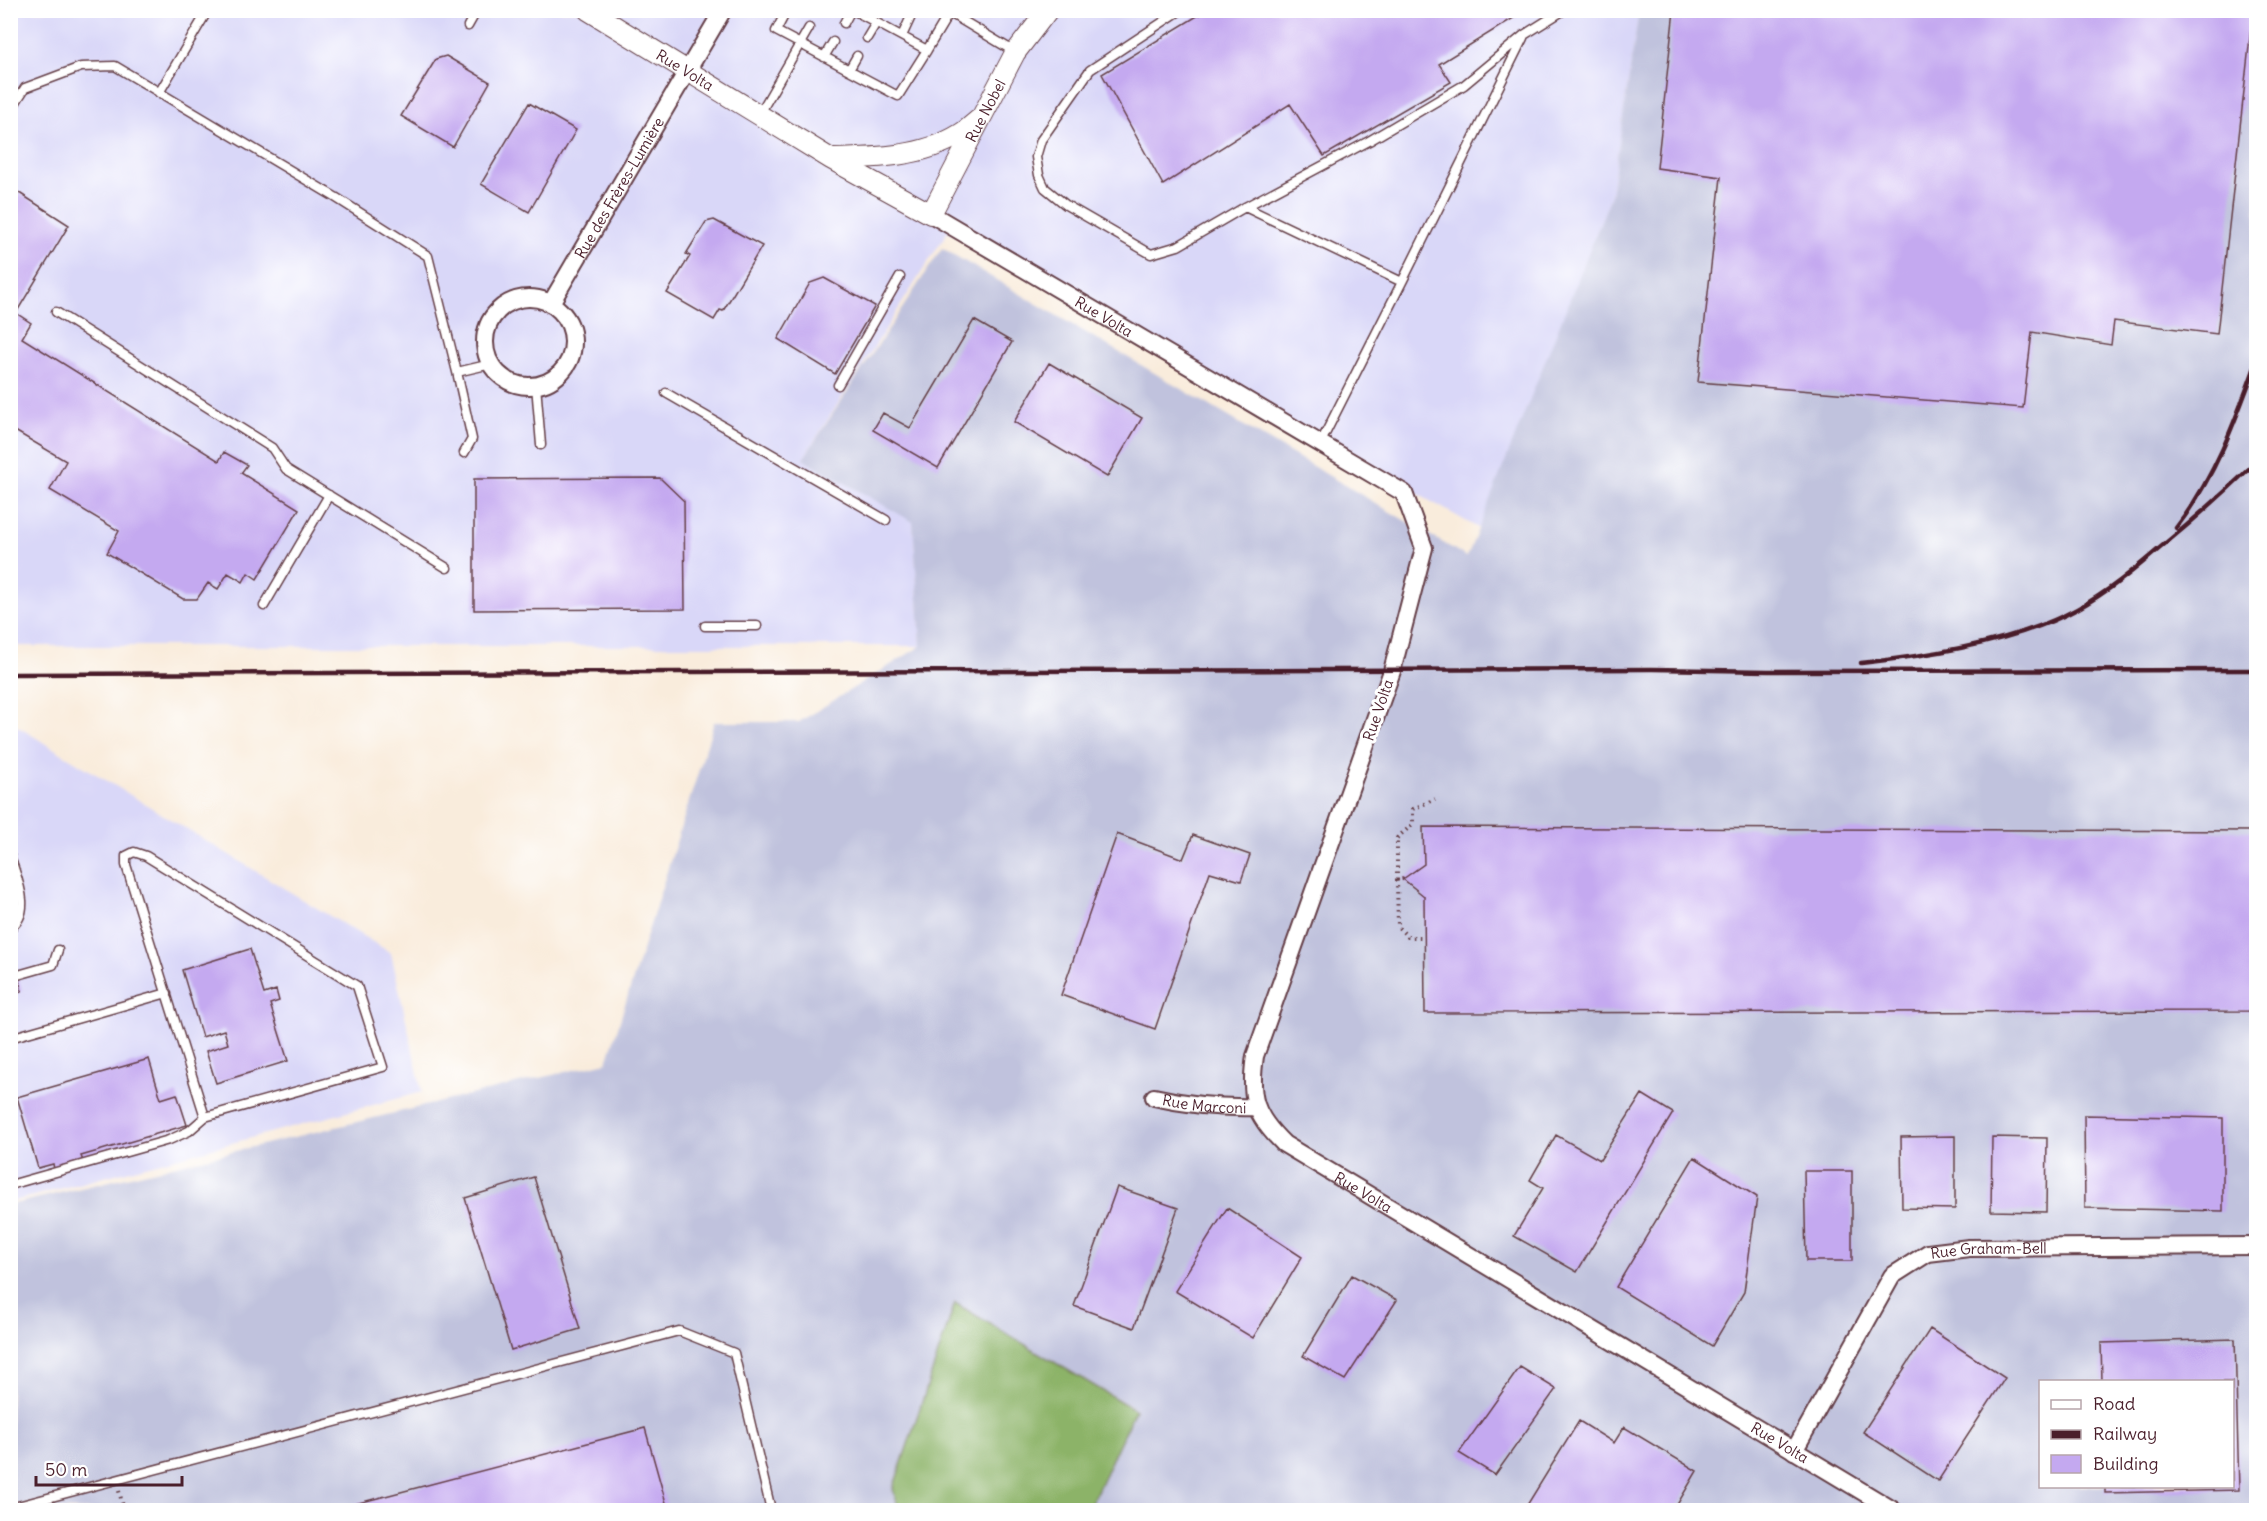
<svg xmlns="http://www.w3.org/2000/svg" width="2267" height="1521" font-family="Delius,sans-serif">
	<rect width="100%" height="100%" fill="#fff"/>
	<filter id="ink" filterUnits="userSpaceOnUse"><feTurbulence type="fractalNoise" baseFrequency=".0167" numOctaves="2"/><feDisplacementMap in="SourceGraphic" scale="12" xChannelSelector="R" yChannelSelector="G"/><feConvolveMatrix kernelMatrix="1 2 1 2 8 2 1 2 1" color-interpolation-filters="sRGB"/></filter>
	<filter id="wash" filterUnits="userSpaceOnUse"><feTurbulence type="fractalNoise" baseFrequency=".008" numOctaves="4" result="noise"/><feDisplacementMap in="SourceGraphic" scale="24" xChannelSelector="R" yChannelSelector="G"/><feGaussianBlur stdDeviation="1.35" result="paint"/><feColorMatrix in="noise" values="0 0 0 0 0 0 0 0 0 0 0 0 0 0 0 0 0 1.4 0 .05"/><feComposite in="paint" operator="in"/></filter>
	<g filter="url(#wash)">
		<rect width="100%" height="100%" fill="#f9ecdc"/>
		<path fill="#d9d7f8" d="M11,11H1639L1611,196L1480,529L948,231L803,459L913,521L921,646H11Z
			M10,722L391,953L422,1092L11,1202Z"/>
		<path fill="#c0c2dd" fill-rule="evenodd" d="M1639,11H2256V1510H1088L1135,1409L955,1303L893,1489L899,1510H11L10,1205L607,1062L714,722H799L921,646L913,522L803,459L942,248L1467,557L1611,196ZM2040,1382H2232V1486H2040Z"/>
		<path fill="#8cb368" stroke="#6b694a" stroke-width="1.5" d="M955,1303L1135,1410L1088,1510H899L893,1489Z"/>
		<g id="blocks">
			<path fill="#c4a9f0" d="M1207,10H1518L1520,14L1439,64L1451,82L1324,156L1290,104L1163,185L1102,74Z
				M1674,10H2253L2217,334L2114,321L2111,345L2032,332L2023,408L1698,382L1721,177L1657,168Z
				M446,56L490,82L453,147L401,116L436,59Z
				M529,103L576,130L529,212L481,184Z
				M10,187L69,225L16,313L31,323L22,338L219,461L224,452L247,465L241,473L299,509L257,579L248,573L243,582L228,573L218,589L208,583L197,599H183L107,553L119,531L50,490L66,461L10,428Z
				M714,220L762,246L723,311L720,310L714,320L667,293L690,256L686,254L706,222Z
				M824,278L875,306L835,374L778,339L810,283Z
				M974,320L1012,342L938,468L873,430L883,413L910,428Z
				M1049,363L1142,418L1107,477L1014,422Z
				M660,478L684,501L685,609L474,610V479Z
				M1423,827L2256,831V1011L1425,1013L1424,896L1403,879L1424,864Z
				M1117,834L1183,859L1193,835L1250,855L1241,881L1210,872L1155,1029L1061,995Z
				M250,949L264,994L276,990L279,1001L270,1004L288,1061L216,1083L206,1051L228,1044L224,1030L202,1037L182,970Z
				M15,967L22,991L10,994V968Z
				M149,1059L161,1099L177,1094L187,1125L81,1156L83,1161L54,1169L53,1164L38,1168L17,1097Z
				M1642,1094L1673,1113L1577,1272L1514,1236L1543,1188L1530,1180L1556,1135L1600,1160Z
				M2084,1115L2223,1118V1211L2085,1208Z
				M2252,1116H2256V1190H2252Z
				M1955,1136V1209L1902,1208L1901,1137Z
				M1992,1137L2047,1138L2046,1212L1991,1211Z
				M1694,1157L1757,1197L1744,1292L1712,1346L1616,1287Z
				M1804,1171H1852V1261H1806Z
				M534,1177L580,1329L511,1350L465,1198Z
				M1117,1187L1178,1208L1134,1328L1074,1306Z
				M1227,1208L1302,1257L1253,1338L1175,1291Z
				M1352,1275L1397,1300L1345,1380L1303,1356Z
				M1930,1329L2005,1378L1938,1481L1863,1432Z
				M2235,1339L2239,1490L2105,1493V1486H2232V1382H2102L2101,1343Z
				M1520,1367L1556,1389L1495,1475L1459,1453Z
				M1579,1421L1614,1443L1624,1427L1697,1471L1674,1510H1524Z
				M645,1428L668,1510H332Z"/>
		</g>
	</g>
	<g filter="url(#ink)">
		<use href="#blocks" fill-opacity="0" stroke="#643e46" stroke-width="1.5"/>
		<g fill="none" stroke-linecap="round" stroke-linejoin="round">
			<g stroke="#643e46" stroke-width="11">
				<path id="service" d="M787,10L776,31L898,96L927,50L853,10
					M1181,10L1090,70L1041,140L1036,157L1039,175L1045,188L1066,205L1151,254L1178,246L1245,207L1369,141L1464,85L1524,35L1564,10
					M950,13L1015,52
					M844,23L851,10
					M468,26L477,10
					M902,36L914,10
					M867,38L876,23
					M927,50L951,10
					M824,57L833,42
					M849,70L857,56
					M159,93L208,10
					M10,111L25,88L81,67L115,66L335,197L428,256L457,372L491,364
					M759,115L809,28
					M1245,207L1402,282L1523,38
					M56,312L272,448L286,469L447,568
					M457,372L472,439L464,453
					M536,385L541,445
					M838,385L900,277
					M666,393L886,520
					M1320,444L1402,282
					M264,606L329,495
					M705,626H757
					M10,856C16,877 34,912 10,928
					M18,975L53,965L58,950
					M10,1038L167,993
					M10,1185L169,1140L189,1131L205,1117L383,1067L357,986L146,856L134,852L126,856V865L205,1117
					M10,1508L679,1331L734,1353L771,1510"/>
			</g>
			<g stroke="#643e46" stroke-width="20">
				<g id="minor">
					<path id="s1" d="M931,214L1404,493L1424,548L1392,671L1255,1056C1249,1097 1254,1115 1284,1144L1893,1510"/>
					<circle cx="529" cy="342" r="44"/>
					<path id="s2" d="M551,303L723,10"/>
					<path id="s3" d="M1154,1097C1189,1105 1221,1108 1256,1107"/>
					<path id="s4" d="M1794,1451L1892,1276L1928,1253L1969,1248L2256,1246"/>
				</g>
			</g>
			<g stroke="#643e46" stroke-width="22">
				<g id="tertiary">
					<path id="s5" d="M588,10L831,159L931,214L1015,53L1048,10"/>
					<path d="M833,159C875,158 923,157 960,134C966,131 972,125 978,120"/>
				</g>
			</g>
			<path stroke="#643e46" stroke-width="4" stroke-dasharray="1.5 4.5" stroke-linecap="butt" d="M1403,879L1397,880V838L1413,824V809L1435,799
				M1397,880L1398,927L1408,937H1424
				M119,1491L124,1510"/>
			<use href="#service" stroke="#fff" stroke-width="8"/>
			<use href="#minor" stroke="#fff" stroke-width="16"/>
			<use href="#tertiary" stroke="#fff" stroke-width="20"/>
			<path stroke="#4a1f2b" stroke-width="4.5" d="M2176,528C2214,479 2235,422 2256,364
				M1861,663C1928,656 2017,642 2077,609C2108,592 2134,570 2161,547C2194,520 2225,492 2256,462
				M10,674L1652,669L1768,671L2256,670"/>
		</g>
	</g>
	<g text-anchor="middle" dominant-baseline="central" stroke-width="6" stroke-linejoin="round" paint-order="stroke">
		<g font-size="15" fill="#4a1f2b" stroke="#fff">
			<text stroke="none"><textPath href="#s5" startOffset="114">Rue Volta</textPath></text>
			<text stroke="none"><textPath href="#s5" startOffset="516">Rue Nobel</textPath></text>
			<text stroke="none"><textPath href="#s2" startOffset="134">Rue des Frères-Lumière</textPath></text>
			<text stroke="none"><textPath href="#s1" startOffset="201">Rue Volta</textPath></text>
			<text transform="translate(1378 710) rotate(-71)">Rue Volta</text>
			<text stroke="none"><textPath href="#s3" startOffset="51">Rue Marconi</textPath></text>
			<text stroke="none"><textPath href="#s1" startOffset="1334">Rue Volta</textPath></text>
			<text stroke="none"><textPath href="#s4" startOffset="304">Rue Graham-Bell</textPath></text>
			<text stroke="none"><textPath href="#s1" startOffset="1820">Rue Volta</textPath></text>
		</g>
	</g>
	<rect width="2267" height="1521" fill="none" stroke="#fff" stroke-width="36"/>
	<rect x="2039" y="1380" width="195" height="108" fill="#ffffff" stroke="#b7a5aa" stroke-width="1.5"/>
	<rect x="2051" y="1400" width="30" height="9" fill="#ffffff" stroke="#b7a5aa" stroke-width="1.5"/>
	<text x="2093" y="1410" font-size="18" fill="#4a1f2b">Road</text>
	<rect x="2051" y="1430" width="30" height="9" fill="#4a1f2b" stroke="#b7a5aa" stroke-width="1.5"/>
	<text x="2093" y="1440" font-size="18" fill="#4a1f2b">Railway</text>
	<rect x="2051" y="1455" width="30" height="18" fill="#c4a9f0" stroke="#b7a5aa" stroke-width="1.5"/>
	<text x="2093" y="1470" font-size="18" fill="#4a1f2b">Building</text>
	<path d="M36 1476v9h146v-9" fill="none" stroke="#4a1f2b" stroke-width="3"/>
	<text x="45" y="1476" font-size="18" fill="#4a1f2b" stroke="#ffffff" stroke-width="4.5" paint-order="stroke">50 m</text>
</svg>
